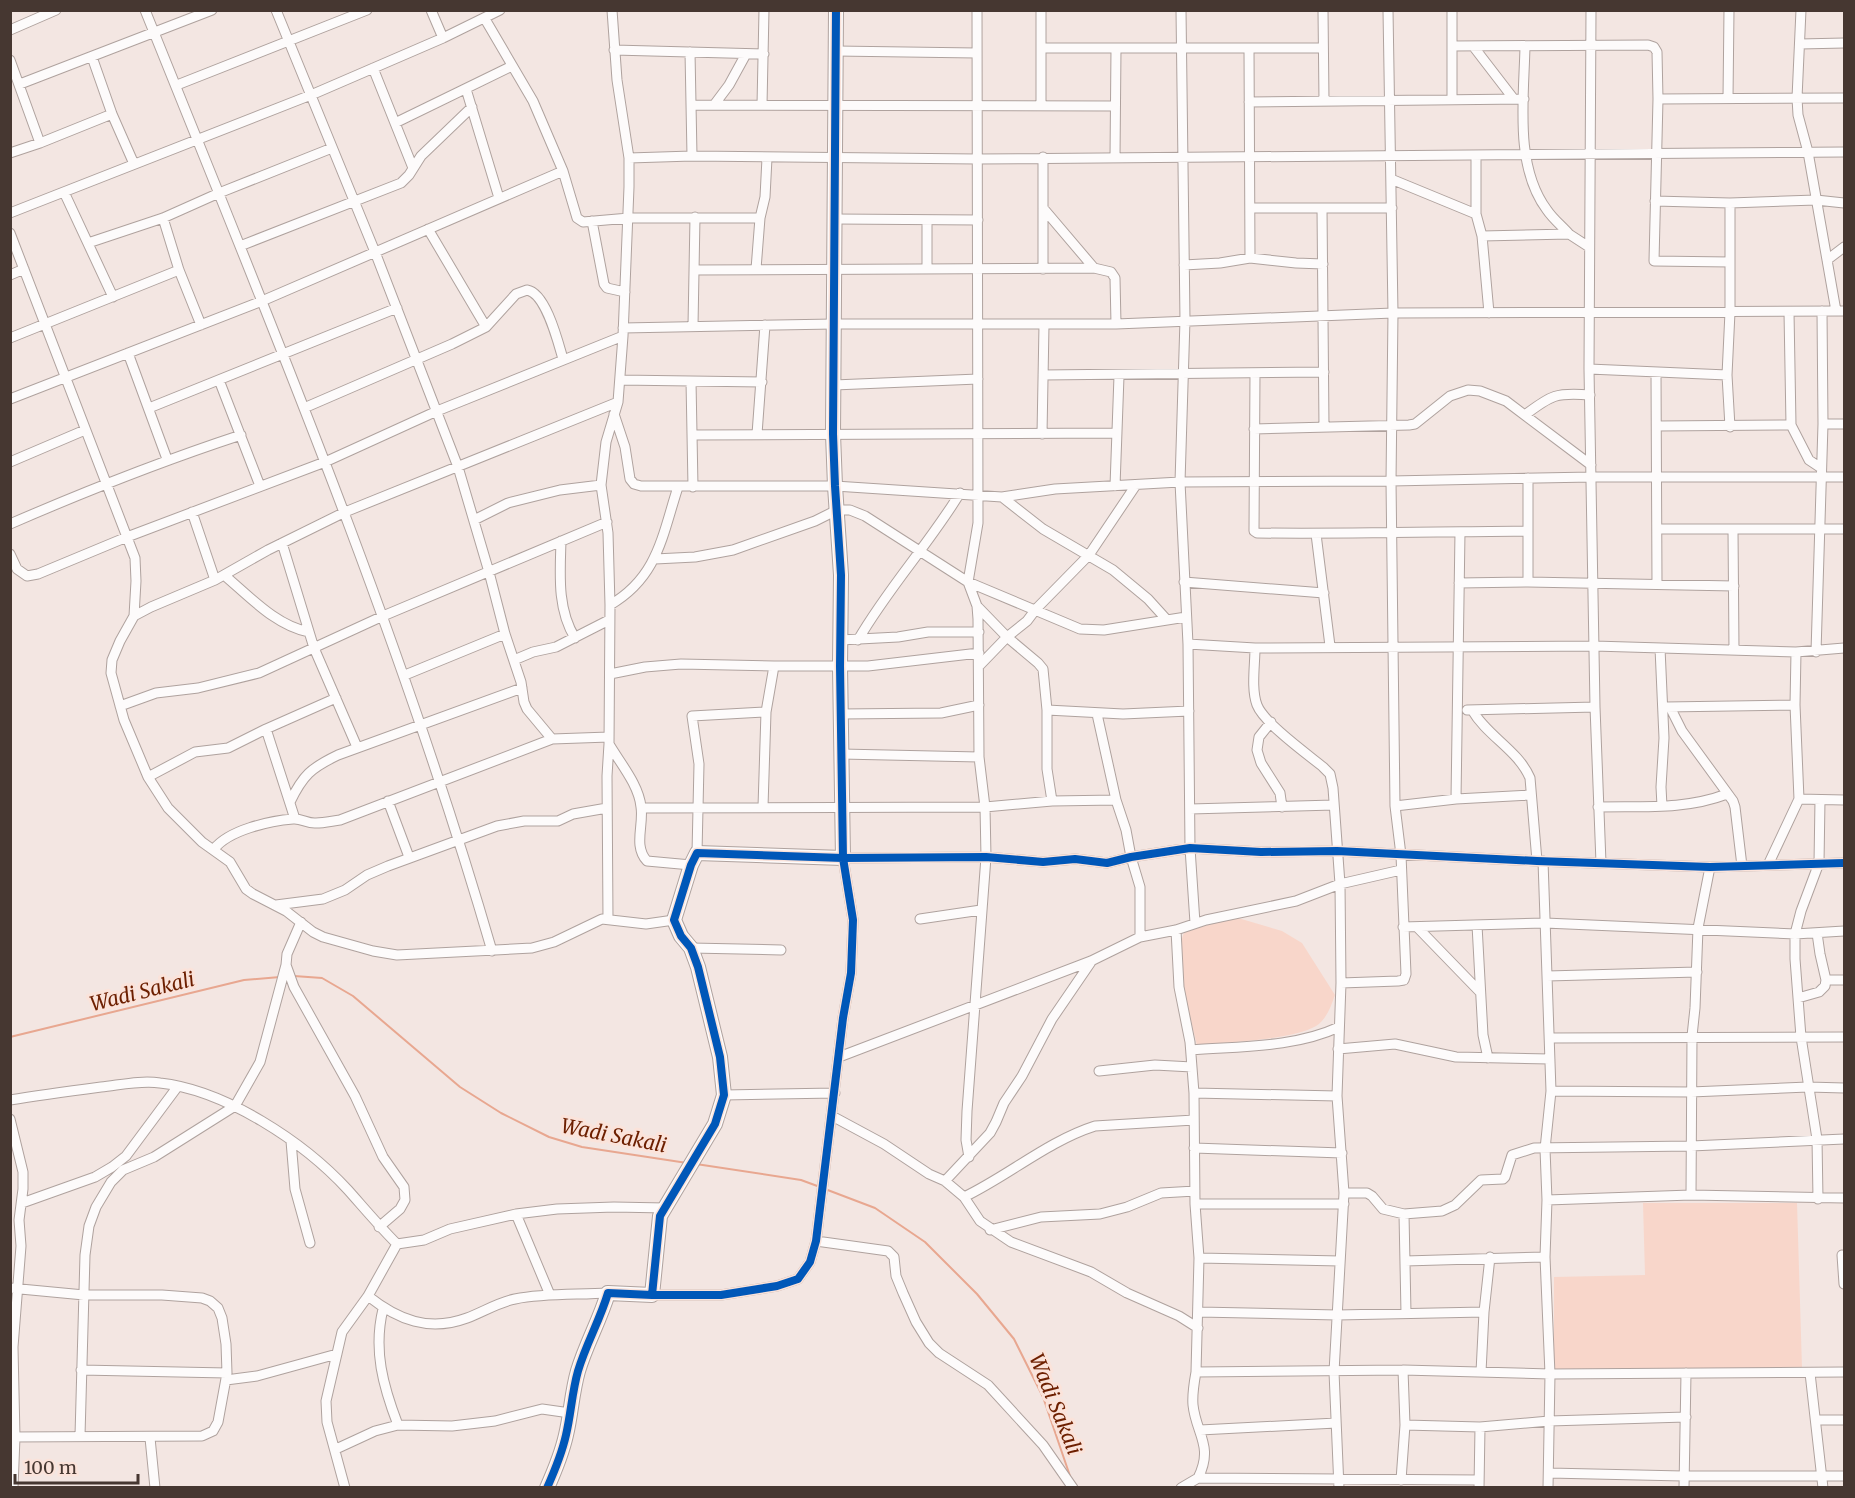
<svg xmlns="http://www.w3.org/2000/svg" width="1855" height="1498" font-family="Merriweather,serif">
	<rect width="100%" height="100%" fill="#f3e6e2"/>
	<path fill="#f8d6ca" d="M1238,918L1282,931L1302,943L1335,995C1331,1006 1327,1019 1316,1026C1293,1040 1226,1042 1197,1045C1192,1024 1169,942 1188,928C1196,922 1228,919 1238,918Z
		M1643,1203H1797L1802,1368L1554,1369V1277L1645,1275Z"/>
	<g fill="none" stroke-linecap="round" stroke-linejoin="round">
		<path stroke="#e8a790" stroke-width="2" d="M294,976L322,978L353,996L460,1087L501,1113L549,1137L582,1147L687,1163
			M10,1037L244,980L280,977
			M696,1164L801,1180L820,1187
			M825,1189L875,1208L925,1242L977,1294L1014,1339L1043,1397L1070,1476"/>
		<g stroke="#afa29e" stroke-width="11">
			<path id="street" d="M145,10C270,321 399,630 492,951
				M276,10L375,252L458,467L489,572L505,634L521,682L524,702L527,709L552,739
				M431,10L443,38
				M977,10L978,523L968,582L977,606L978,619L979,757
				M1041,10V105
				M1181,10L1185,320L1180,482L1188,644L1190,848L1195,923
				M1323,10L1324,101
				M1452,10V98
				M1591,10L1589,369L1595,707L1601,863
				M1801,10L1797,98L1798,115L1808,152L1836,311
				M485,19L533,101L563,171L577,218L583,222L629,218H760
				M10,30L56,10
				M1800,44L1844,43
				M1452,46L1648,45L1654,47L1657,52L1658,99L1654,261L1730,262
				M1473,46L1513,98
				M1525,46C1524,98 1514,166 1547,210C1553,219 1562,226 1569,234
				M1041,48H1323
				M1249,49L1250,258
				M614,50L764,54
				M836,51L976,53
				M690,52L692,156
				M92,57L112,114L134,164
				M10,60L40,143
				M373,68L413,168
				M20,84L212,10
				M177,85L367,10
				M466,89L499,198
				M1728,98L1729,10
				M1658,99L1844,98
				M1249,102L1524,99
				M691,105L1115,106
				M714,105L729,85L746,54
				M762,105L764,10
				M395,123L512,66
				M10,153L40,143L112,114
				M1476,155V214L1482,236L1489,313
				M1043,157V269
				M1115,157L1116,49
				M629,158L692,156L977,159L1844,152
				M1391,179L1476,214
				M64,192L113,297
				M1655,201L1730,203L1816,200L1844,203
				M1730,203V312L1727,375L1730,427
				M1043,208L1094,268
				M1250,208H1392
				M1322,208L1324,427
				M10,213L311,95L443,38L500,10
				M163,218L179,270L201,325
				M835,219L978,220
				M927,220V269
				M592,221L604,284L607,288L625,292
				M428,229L486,327
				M10,233L135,558L136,581L134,616L120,641L112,660L111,673L124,720L148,777L168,808L202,842L230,862L246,889L253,894L286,911L313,932L323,937L373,951L397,955L532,948L554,942L602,919L646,924L674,920
				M1482,236L1569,234L1589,247
				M88,243L163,218L219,193L332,148
				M240,246L401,183L409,175L421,156L472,107
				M1827,260L1844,247
				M1184,265L1220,263L1250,258L1296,263L1323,264
				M756,269L760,218L765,197L767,158
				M694,270L1094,268L1111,272L1115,278L1116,324
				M10,275L24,269
				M1789,312L1791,425L1809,460L1821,468
				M693,326L695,217
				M623,328L834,324H1116L1393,313L1844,311
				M10,338L179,270
				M128,353L167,459
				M1589,369L1727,375
				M1255,373L1254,531L1257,533C1347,534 1438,532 1528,531
				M1656,373L1657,584
				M1043,375L1324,372
				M219,380L260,486
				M620,380L762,382
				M691,381L693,487
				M834,385L978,379
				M10,399L262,301L563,171
				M149,408L397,308
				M304,408L452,344L486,327L516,294L527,290C546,293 558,342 563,359
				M614,414L625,447L630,479L634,484L641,486H835L1002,497L1055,489L1180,482L1391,481L1592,477H1844
				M1525,415C1551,395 1557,392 1590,395
				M1823,424H1844
				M1657,426L1791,425
				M1254,429L1409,425L1415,424L1450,396L1468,390L1480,391L1506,401L1591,465
				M757,434L765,325
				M1042,434L1044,325
				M692,435L1117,433
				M10,462L85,430
				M1528,478V582
				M1115,486L1119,376
				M1002,497L1043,529L1113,570L1148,599L1167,620
				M192,512L215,580
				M474,520L508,503L560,490L601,485
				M10,524C86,491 162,461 241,435
				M1657,529H1844
				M1733,530L1734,650
				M1316,534L1330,646
				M561,541C560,574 557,609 575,638
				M282,543L314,648L357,747
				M10,554L17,569L27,576L38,574L127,537L325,462L437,411L623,336
				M655,559L695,557L733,550L815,521L837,510H850L865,516L968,582L1080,629L1104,630L1186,617
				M224,575C249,596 276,626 309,632
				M1184,582L1324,593
				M1459,583L1528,582L1734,586
				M610,605C658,577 662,536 678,487
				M977,606L1007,637L1038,663L1043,669L1047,710V769L1052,801
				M134,616L151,607L215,580L268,550L345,512L618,402
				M840,640L898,637L928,632H979
				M858,640C888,588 929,544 960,493
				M1188,644L1255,648L1594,646L1796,652L1844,648
				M1255,648C1255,665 1251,689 1257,705C1264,723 1307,754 1323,767L1330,774L1333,788L1340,884L1341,983L1337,1096L1344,1193L1334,1372L1339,1488
				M1660,648L1664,738L1661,787L1662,806
				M1796,652L1795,705L1799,799
				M1816,652L1823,424L1822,311
				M514,660L533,652L556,647L609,620
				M979,666L1007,637L1027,621L1036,609L1089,555L1136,485
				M610,674L645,667L681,664L774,666
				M405,675L505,634
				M120,706L156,693L198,688L259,673L383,616L607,522
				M1666,707L1795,705
				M1670,707L1682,731L1733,801L1735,807L1742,866
				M1047,710L1123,714L1189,711
				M1467,710L1595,707
				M1472,710C1487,736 1518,750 1530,778L1537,861
				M841,714L941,713L979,705
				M1097,714L1116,800L1126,830L1131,857L1140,887V937
				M1271,722L1259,737L1257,750L1261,763L1280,793L1282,807
				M266,729L295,819
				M609,744C620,763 639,785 641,807C644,825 633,846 647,861L691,865
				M841,754L979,757L985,807L986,857L967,1111L966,1140L969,1157
				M148,777L195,752L228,748L266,729L336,698
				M1456,799L1460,532
				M388,801L409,857
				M290,802C303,775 311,768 338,755L522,688
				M1395,806L1456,799L1530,795
				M763,807L766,712L774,666H868L979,653
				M1598,807C1643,806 1685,810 1727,794
				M642,808L985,807L1052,801L1116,800
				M1190,809L1334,805
				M214,849C229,830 269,821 293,819C301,818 308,824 316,823C324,823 332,821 340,820L552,739L609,737
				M697,853L699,764L692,716L766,712
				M1543,861L1551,1091L1545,1149L1547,1200L1545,1257L1550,1374L1548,1488
				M1768,865L1799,799L1844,800
				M276,905L323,899L345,890L367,875L388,866L497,826L524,821H558L573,814L607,808
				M608,919L607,776L609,744L610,605L608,533L601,485L606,442L618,402L623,336L629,187V158L617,80L612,10
				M920,919L981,910
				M301,922L287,954L286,965L294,987L355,1096L383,1157L404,1187L405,1200L400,1209L379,1227
				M1477,925L1483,1035L1488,1058
				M1403,927L1545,923L1795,934L1844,931
				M1417,927L1480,992
				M1176,930L1179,987L1190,1042L1194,1093L1195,1204L1199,1258L1196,1372C1194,1383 1192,1394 1193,1405C1196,1434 1214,1446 1198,1478
				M691,948L781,950
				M1547,976L1697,972
				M1826,980H1844
				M1341,983L1398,981L1404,980L1406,974L1401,855L1395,806L1391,481L1393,313L1388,10
				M1798,998L1819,992L1825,986L1826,980L1820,954L1817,933
				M1550,1038L1844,1037
				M1338,1049L1395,1044L1456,1057L1550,1059
				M1191,1050C1239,1046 1294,1048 1339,1027
				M839,1057L1091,961L1140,937L1176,930L1206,920L1296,901L1340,884L1401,870
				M1099,1071L1155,1065L1192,1067
				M1551,1091L1691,1092L1808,1087L1844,1088
				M1194,1093L1337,1096
				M724,1095L835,1093
				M10,1100C41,1095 71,1091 101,1087C120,1085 141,1080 160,1083C225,1090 304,1142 348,1190C364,1208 379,1226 397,1244
				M832,1116L884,1144L929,1174L945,1181L964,1197L980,1221L1011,1242L1091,1272L1127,1293L1179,1316L1198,1328
				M10,1119L23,1172V1189L19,1220L21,1246L13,1347L15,1437L13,1488
				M291,1141L295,1189L310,1243
				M1194,1148L1342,1153
				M945,1181L990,1133L996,1122L1004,1103L1022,1076L1052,1019L1091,962
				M1344,1193H1367L1372,1196L1383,1209L1404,1214L1442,1211L1455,1205L1481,1180L1503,1179L1505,1177L1512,1155L1534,1148L1691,1146L1844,1139
				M1691,1195L1692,1036L1695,1008L1698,928L1710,867
				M964,1197C1008,1176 1048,1141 1095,1126L1194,1120
				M1818,1199L1817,1139L1801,1037L1795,959V934L1801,911L1819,863L1820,800
				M1547,1200L1691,1195L1844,1198
				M22,1203L95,1177L112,1167L126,1156L178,1086
				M1195,1204H1344
				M516,1214L550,1295
				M1404,1214L1406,1313
				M990,1230L1041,1217L1100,1214L1127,1207L1161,1193L1195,1191
				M816,1241L888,1251L894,1257L896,1276L903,1293L916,1322L929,1343L939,1353L988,1385L1043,1445L1073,1488
				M397,1244L424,1240L450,1229L516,1214L557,1209L614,1207L665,1208
				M1842,1255L1844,1284
				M1199,1258L1340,1261
				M1405,1261L1545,1257
				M10,1288L84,1295H162L202,1298L210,1301L218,1308L222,1318L226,1344L227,1373L218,1422L213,1431L202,1436L10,1437
				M652,1295H721L777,1286L798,1279L810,1262L816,1241L843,1018L851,973L853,920L843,858L986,857L1043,862L1075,859L1107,863L1131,857L1190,848L1261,852L1337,851L1537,861L1710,867L1844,863
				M368,1296C398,1320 429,1332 467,1318C483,1312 499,1302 515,1299C545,1293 577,1295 608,1293
				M383,1309C373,1350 383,1386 398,1425
				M1199,1312L1337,1315L1484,1312
				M81,1370L227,1373
				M1196,1372L1403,1370L1550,1374L1844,1372
				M1481,1372L1484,1312L1490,1257
				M1810,1373L1823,1488
				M226,1380L257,1376L337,1354
				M1816,1420H1844
				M1405,1425L1480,1427L1549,1421L1686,1417
				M1200,1430L1336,1423
				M80,1436L85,1255L89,1226L96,1207L111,1182L123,1170L154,1157L235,1106L260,1062L286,965
				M150,1438L155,1488
				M336,1449L375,1431L398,1425L452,1426L495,1421L542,1409L570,1413
				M1549,1473L1683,1476H1844
				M1401,1480L1405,1425L1403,1370
				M345,1488L327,1422L326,1401L342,1332L368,1296L397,1244
				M1181,1488L1198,1478L1479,1480
				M1479,1488L1480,1427
				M1684,1488L1686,1373"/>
		</g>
		<g stroke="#afa29e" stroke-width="16">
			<path id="secondary" d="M547,1488C555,1470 562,1453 566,1435C571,1414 572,1392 578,1371C586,1344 600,1320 608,1293L652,1295L660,1216L715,1124L724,1095L720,1057L698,967L691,948L681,936L674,920L691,865L697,853L843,858L840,666L841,575L835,486L833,434L836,10"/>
		</g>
		<use href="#street" stroke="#fdfbfb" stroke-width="9"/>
		<use href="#secondary" stroke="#fdfbfb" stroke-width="14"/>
		<g stroke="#fbe3da" stroke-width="11">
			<path id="cycleway" d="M652,1295H721L777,1286L798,1279L810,1262L816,1241L843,1018L851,973L853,920L843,858L986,857L1043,862L1075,859L1107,863L1131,857L1190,848L1261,852L1337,851L1537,861L1710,867L1844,863
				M547,1488C555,1470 562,1453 566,1435C571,1414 572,1392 578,1371C586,1344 600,1320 608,1293L652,1295L660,1216L715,1124L724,1095L720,1057L698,967L691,948L681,936L674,920L691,865L697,853L843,858L840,666L841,575L835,486L833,434L836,10"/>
		</g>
		<use href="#cycleway" stroke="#0057b8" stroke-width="8"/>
	</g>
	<g text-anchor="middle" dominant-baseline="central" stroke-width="6" stroke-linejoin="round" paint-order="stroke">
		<g font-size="20" font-style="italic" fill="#6d1f00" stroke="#fbe3da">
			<text transform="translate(142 991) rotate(-14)">Wadi Sakali</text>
			<text transform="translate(614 1135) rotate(11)">Wadi Sakali</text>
			<text transform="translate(1056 1404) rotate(68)">Wadi Sakali</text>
		</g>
	</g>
	<rect width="1855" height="1498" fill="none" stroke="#463731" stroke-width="24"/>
	<path d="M15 1474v9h123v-9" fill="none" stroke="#463731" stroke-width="3"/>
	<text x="24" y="1474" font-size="18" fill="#463731" stroke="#fbe3da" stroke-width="4.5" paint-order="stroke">100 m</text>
</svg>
